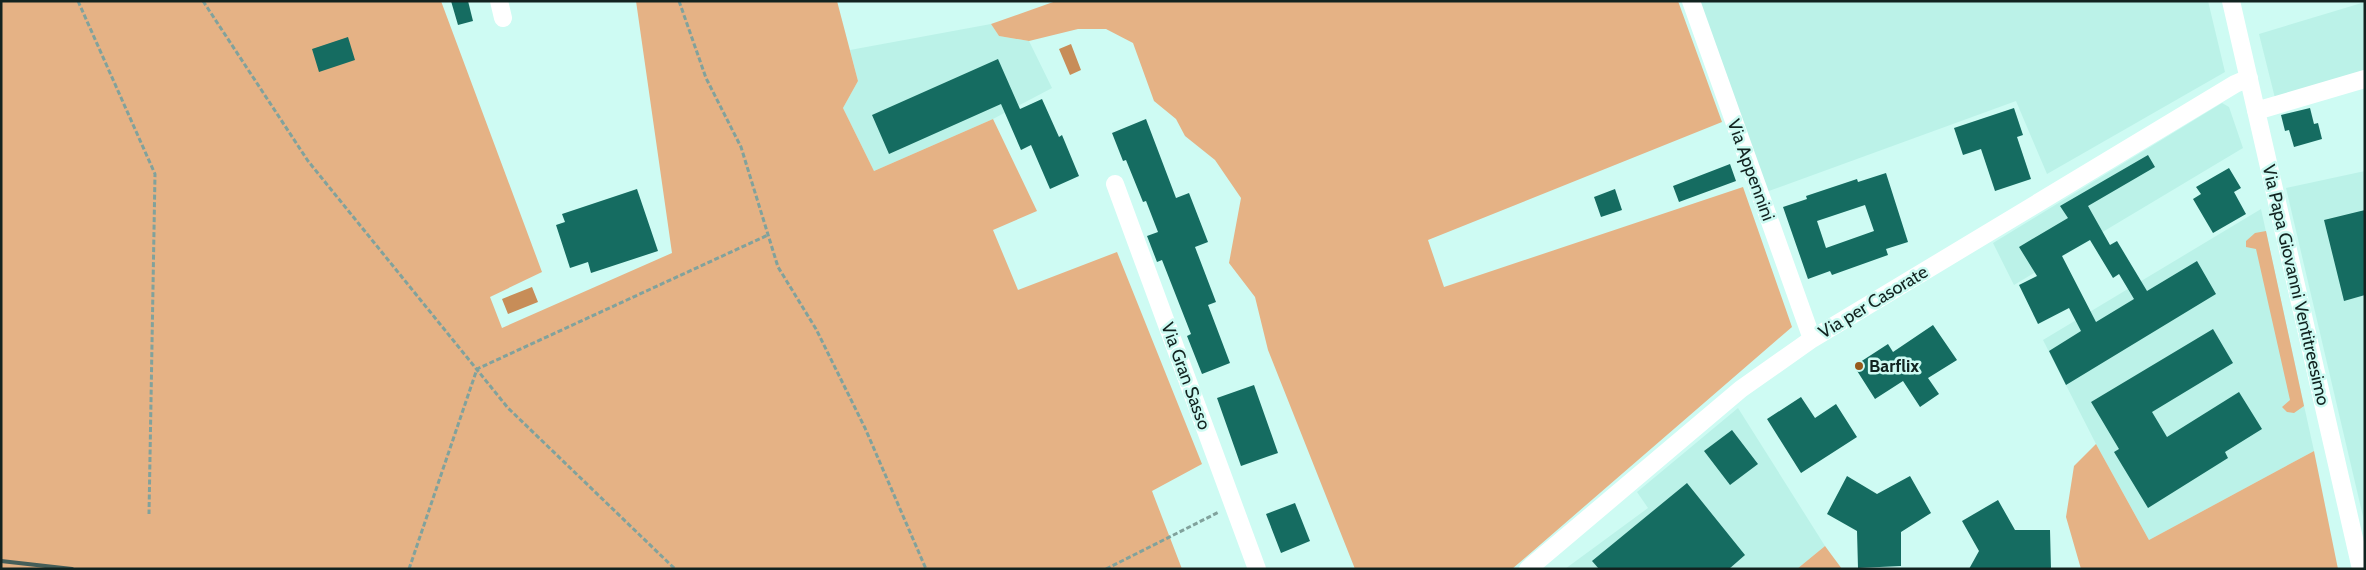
<svg xmlns="http://www.w3.org/2000/svg" width="2366" height="570" font-family="Cabin,sans-serif">
	<rect width="100%" height="100%" fill="#cefbf3"/>
	<path fill="#bbf2e8" d="M1699,1H2208L2225,72L2047,174L2016,101L1766,192Z
		M2365,2V71L2275,98L2259,34Z
		M991,24L999,36L1029,41L1052,88L993,119L874,171L843,108L858,81L850,50Z
		M2222,103L2229,107L2243,148L2014,285L1993,243Z
		M2365,171V525L2286,188Z
		M2261,209L2314,451L2149,540L2096,444L2043,340Z
		M1738,408L1825,546L1797,569H1565L1648,508L1637,492Z"/>
	<path fill="#e5b285" d="M1,1H441L542,272L490,297L502,328L672,253L636,1H837L858,81L843,108L874,171L993,119L1037,211L993,230L1018,290L1117,252L1202,464L1152,491L1182,569H1Z
		M1056,1H1678L1722,122L1428,240L1444,287L1743,187L1792,327L1512,569H1355L1268,350L1255,297L1229,263L1241,198L1215,160L1185,136L1176,119L1154,101L1133,43L1106,29H1078L1029,41L999,36L991,24Z
		M2266,231L2304,406L2294,413L2287,412L2282,407L2290,400L2256,249L2246,247V241L2255,233Z
		M2096,444L2149,540L2314,451L2338,569H2081L2066,517L2074,466Z
		M1825,546L1842,569H1797Z"/>
	<path fill="#c78d58" d="M1071,44L1081,70L1070,75L1059,49Z
		M532,287L538,302L508,314L502,299Z"/>
	<path fill="#156c61" fill-rule="evenodd" d="M451,1H468L473,21L458,25Z
		M348,37L355,60L319,72L312,49Z
		M998,59L1020,109L1042,99L1059,137L1062,135L1079,176L1050,189L1031,145L1021,150L1001,104L889,154L872,115Z
		M2014,108L2023,135L2017,137L2031,179L1995,191L1981,149L1963,155L1954,128Z
		M2310,108L2314,124L2318,123L2322,139L2294,147L2289,130L2285,131L2281,115Z
		M1146,119L1176,198L1189,193L1208,242L1195,247L1216,302L1208,305L1230,363L1202,374L1187,336L1191,334L1162,260L1157,262L1147,236L1158,232L1146,201L1143,202L1126,160L1123,161L1112,133Z
		M2148,155L2155,167L2088,206L2110,245L2117,241L2147,291L2197,261L2216,294L2066,385L2049,351L2081,331L2069,308L2038,324L2019,285L2037,276L2019,247L2068,218L2060,206ZM2090,240L2113,278L2119,274L2134,299L2096,322L2062,256Z
		M1730,164L1736,181L1679,202L1673,186Z
		M2229,168L2241,188L2234,192L2246,214L2213,233L2193,199L2201,194L2196,187Z
		M1886,173L1908,242L1886,249L1888,255L1832,275L1830,271L1808,279L1783,207L1807,199L1806,196L1857,179L1858,182ZM1865,205L1874,231L1826,248L1817,221Z
		M637,189L658,251L591,273L588,262L570,268L556,225L565,222L562,214Z
		M1615,189L1622,210L1601,217L1594,197Z
		M2365,210V295L2344,301L2324,220Z
		M1933,325L1957,360L1928,378L1939,394L1920,407L1903,381L1875,399L1854,366L1888,344L1893,352Z
		M2213,329L2233,363L2152,412L2167,437L2239,392L2262,429L2225,452L2228,458L2148,508L2114,452L2119,449L2091,402Z
		M1254,385L1278,453L1241,466L1217,398Z
		M1801,397L1815,418L1836,404L1857,437L1801,473L1767,419Z
		M1732,430L1758,464L1730,485L1704,451Z
		M1847,476L1877,494L1910,476L1931,513L1901,532V566L1858,568L1857,531L1827,514Z
		M1687,483L1745,555L1729,569H1599L1592,561Z
		M1998,500L2015,530H2050L2051,569H1969L1979,551L1962,521Z
		M1295,503L1310,541L1281,553L1266,514Z"/>
	<g fill="none" stroke-linecap="round" stroke-linejoin="round">
		<path stroke="#81a29c" stroke-width="3" stroke-dasharray="5 2.5" stroke-linecap="butt" d="M78,1L155,174L149,514
			M203,1L308,161L508,408L675,569
			M679,1L706,78L741,147L778,267L816,329L865,428L926,569
			M409,569L477,369L768,235
			M1106,569L1219,512"/>
		<path stroke="#fff" stroke-width="18" d="M499,1L503,18
			M1691,1L1812,339
			M2231,1L2361,569
			M2256,111L2365,79
			M1115,184L1257,569
			M1528,569L1741,389L1812,339L2235,84L2249,78"/>
		<path stroke="#455e59" stroke-width="4" d="M1,561L72,569"/>
	</g>
	<circle fill="#965a1b" stroke="#cefbf3" stroke-width="2" cx="1859" cy="366" r="5"/>
	<g text-anchor="middle" dominant-baseline="central" stroke-width="5" stroke-linejoin="round" paint-order="stroke">
		<g font-size="18" fill="#122320" stroke="#cefbf3">
			<text transform="translate(1751 170) rotate(70)">Via Appennini</text>
			<text transform="translate(2296 285) rotate(77)">Via Papa Giovanni Ventitreesimo</text>
			<text transform="translate(1873 302) rotate(-31)">Via per Casorate</text>
			<text transform="translate(1186 376) rotate(70)">Via Gran Sasso</text>
		</g>
		<g font-size="18" font-weight="bold" fill="#122320" stroke="#cefbf3" text-anchor="start">
			<text x="1869" y="366">Barflix</text>
		</g>
	</g>
	<rect width="2366" height="570" fill="none" stroke="#122320" stroke-width="5"/>
</svg>
